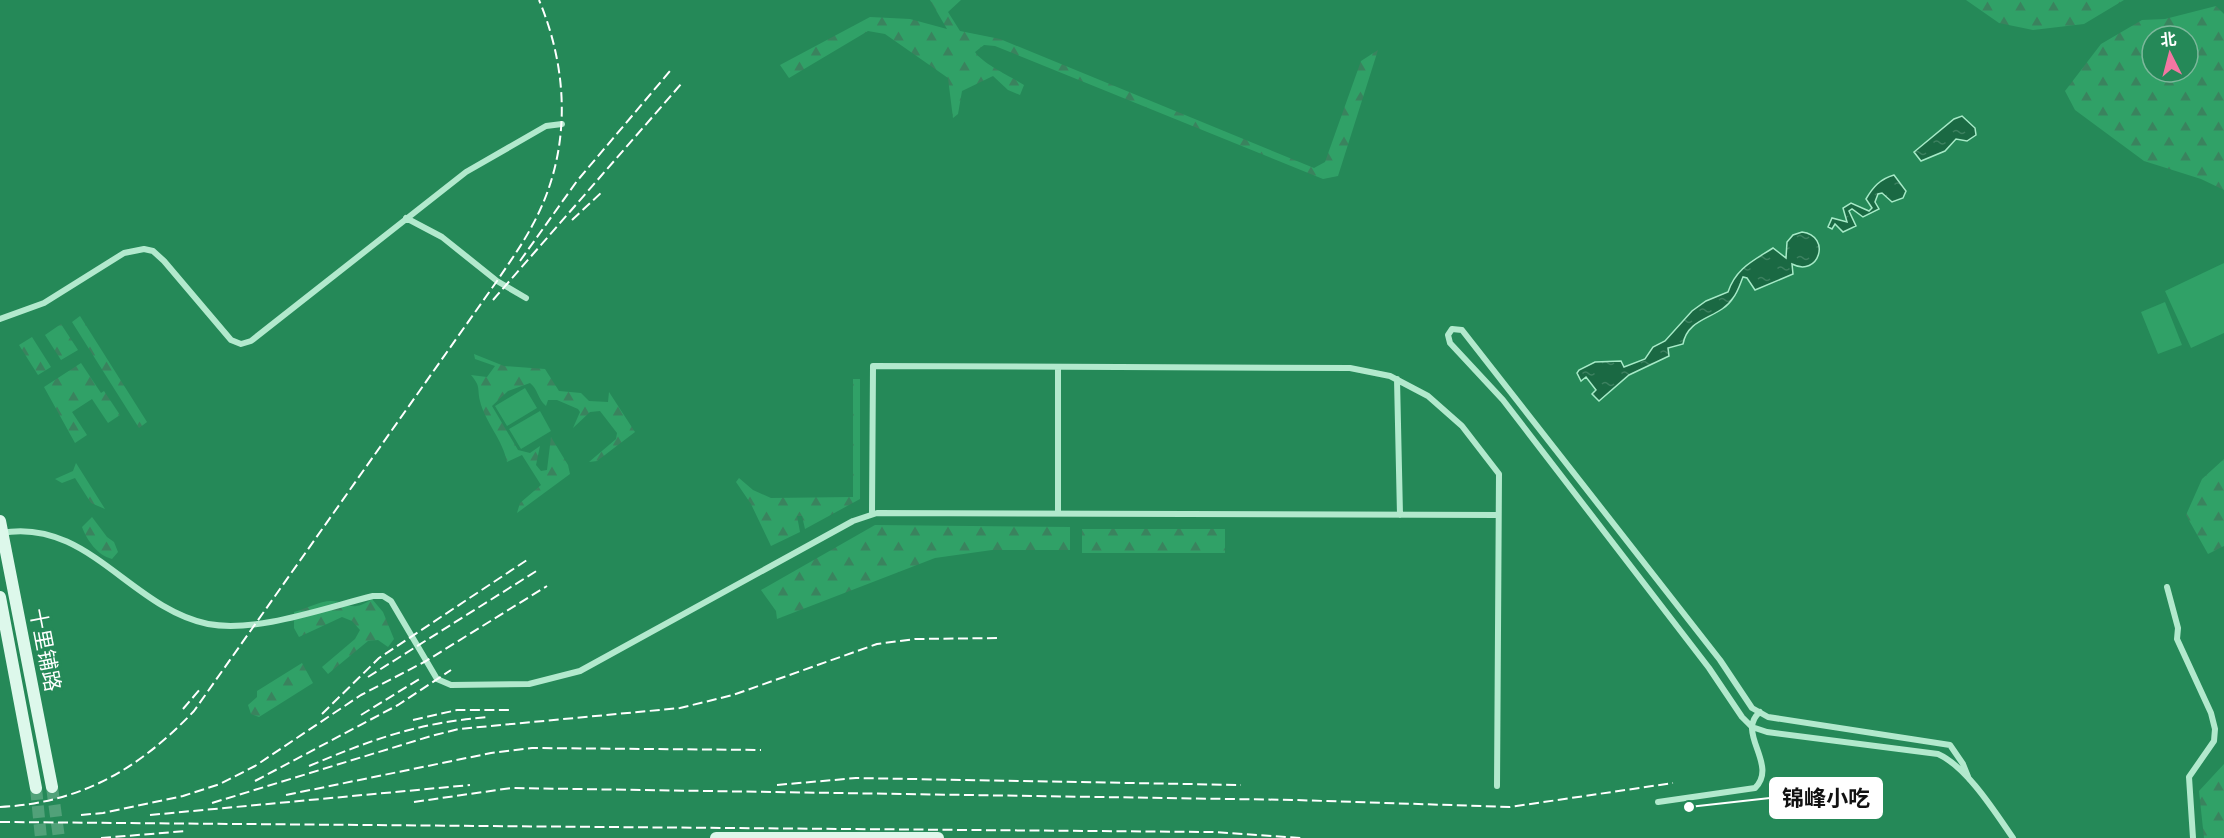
<svg xmlns="http://www.w3.org/2000/svg" width="2224" height="838" font-family="Roboto,'Noto Sans SC',sans-serif">
	<defs>
		<pattern id="forest-firs" width="22" height="20" patternUnits="userSpaceOnUse" patternTransform="scale(1.5)"><rect width="22" height="20" fill="#30a167"/><path d="M5 1l3.5 6h-7zM16 11l3.5 6h-7z" fill="#3a835e"/></pattern>
		<pattern id="water-ripples" width="26" height="14" patternUnits="userSpaceOnUse" patternTransform="scale(1.5)"><rect width="26" height="14" fill="#1a6943"/><path d="M2 4q2-2 4 0t4 0M15 11q2-2 4 0t4 0" fill="none" stroke="#3c805f"/></pattern>
	</defs>
	<rect width="100%" height="100%" fill="#258958"/>
	<path fill="#30a167" d="M2224,263V333L2191,348L2165,291Z
		M2165,302L2182,345L2158,354L2141,312Z
		M525,388L537,408L507,426L495,406Z
		M540,411L551,431L521,449L509,429Z"/>
	<path fill="url(#forest-firs)" fill-rule="evenodd" d="M930,0H961L948,12L960,31L1000,39L1314,168L1325,162L1361,61L1378,50L1338,176L1323,179L995,46L984,45L975,52C983,64 1010,76 1024,85L1020,95L1008,90L993,76L962,91L958,114L953,118L948,78L885,34L868,31L789,78L780,65L870,17L910,19L947,29Z
		M1966,0H2124L2084,24L2033,30L1999,23Z
		M2216,6L2224,14V190L2201,179L2144,161L2075,110L2065,91L2101,44L2142,20L2165,19ZM2152,36H2188V72H2152Z
		M80,316L147,422L139,428L72,322Z
		M61,324L78,350L61,360L45,335Z
		M32,337L51,367L38,375L19,345Z
		M474,354L504,366L545,369L559,391L581,393L589,401L608,402L609,392L635,432L597,461L589,462L616,439L617,433L600,411L590,412L573,428L580,412L578,409L557,400H548L546,406C537,398 538,389 530,383L508,391L492,406L518,450L530,453L540,446L536,465L541,471L547,470L551,437L568,465L570,474L517,513L520,503L541,485L522,455L507,462C503,440 485,422 480,401C477,387 481,387 471,375L487,377L495,366L475,359Z
		M81,363L101,393L104,391L120,415L108,423L92,399L72,412L87,435L75,443L44,387Z
		M853,379H860V499L805,529L802,516H797L800,532L771,546L751,504L736,482L739,478L753,490L771,498L853,497Z
		M2224,459V546L2208,554L2186,515L2202,479Z
		M76,463L105,509L91,503L75,478L62,483L55,479L73,471Z
		M92,517L107,537L114,542L118,552L112,559C97,555 87,540 82,527Z
		M875,525L1070,527V550H992L935,558L777,619L776,611L761,590Z
		M1082,529H1225V553H1082Z
		M372,599L383,612L394,639L388,647L378,640L368,641L328,674L322,667L355,639L360,630L352,621L342,617L299,637L294,628V612C305,609 320,601 331,601C349,601 349,614 372,599Z
		M302,663L313,683L259,717L251,714L248,705L257,697V691Z
		M2224,764V838H2204L2199,791Z"/>
	<path fill="url(#water-ripples)" stroke="#a6eac7" stroke-width="1.5" d="M1962,116L1975,128L1976,135L1967,141L1956,139L1945,151L1921,161L1914,152L1954,119Z
		M1894,175L1906,191L1903,198L1892,202L1882,193L1878,194L1875,202L1879,209L1863,217L1852,209L1849,211L1856,226L1843,232L1835,224L1832,229L1828,227L1832,218L1847,222L1843,208L1851,203L1869,211L1872,208L1866,199C1873,187 1880,179 1894,175Z
		M1802,232C1832,236 1819,278 1792,264L1793,274L1755,290L1747,278L1743,277C1740,284 1738,292 1733,298C1720,319 1688,316 1683,344L1668,348L1669,356L1629,375L1599,401L1592,394L1596,390L1586,377L1581,381L1577,373L1579,370L1595,362L1621,361L1624,367L1645,359L1653,347L1665,341L1692,311L1706,301L1728,292C1736,268 1753,261 1773,248L1786,258L1787,242L1793,235Z"/>
	<g fill="none" stroke-linecap="round" stroke-linejoin="round">
		<path stroke="#51a179" stroke-width="12" stroke-dasharray="12 6" stroke-linecap="butt" d="M52,787L59,838
			M36,788L41,838"/>
		<path stroke="#b2e9cd" stroke-width="6" d="M406,218L442,237L497,281L526,298
			M0,319L44,303L124,253L144,249L153,251L164,261L231,340L241,344L251,341L466,172L546,126L562,124
			M1058,367V513
			M1397,379L1400,515
			M872,514L873,366L1350,368L1390,376L1428,396L1462,426L1499,474L1497,786
			M1,533C87,517 130,608 208,624C257,633 324,608 373,596H383L391,601L437,679L451,685L529,684L580,671L853,521L877,513L1498,515
			M2167,587L2178,628L2177,639L2211,713L2215,729L2214,741L2189,777L2193,838
			M1969,779L1963,764L1950,745L1768,717L1752,708L1720,660L1462,330L1452,329L1448,335L1450,343L1503,400L1709,668L1742,717L1752,727L1767,732L1938,754C1967,767 1995,812 2013,838
			M1658,802L1755,788C1779,765 1735,732 1760,712"/>
		<path stroke="#ddf8eb" stroke-width="12" d="M0,521L52,787
			M0,597L36,788
			M716,838H938"/>
		<path stroke="#fff" stroke-width="2" stroke-dasharray="10 4.5" stroke-linecap="butt" d="M572,220L603,191
			M520,261L577,181L670,71
			M493,300L682,83
			M368,677L538,570
			M183,709L201,688
			M322,714L379,658L530,558
			M361,715L421,678
			M413,720L457,710H511
			M309,766C373,739 420,722 490,717
			M255,781L398,705L451,670
			M777,785L856,778L1241,785
			M286,795L491,753L532,748L761,750
			M414,802L511,788L1295,800L1510,807L1673,783
			M212,803L431,736L459,729L680,708L733,695L877,644L915,639L1000,638
			M0,807C81,803 139,769 194,711L497,281C509,263 522,245 532,226C571,155 570,74 539,0
			M81,815L103,813L183,796L220,784L255,766L361,695L426,661L547,586
			M150,815L470,785
			M0,822L1213,832L1302,838
			M101,838L187,831"/>
	</g>
	<g text-anchor="middle" dominant-baseline="central" stroke-width="6" stroke-linejoin="round" paint-order="stroke">
		<g font-size="21" fill="#fff" stroke="#258958">
			<text transform="translate(45 650) rotate(79)">十里铺路</text>
		</g>
	</g>
	<path fill="none" stroke="#fff" stroke-width="2" d="M1689 807L1770 798"/>
	<circle fill="#fff" stroke="#258958" stroke-width="2" cx="1689" cy="807" r="6"/>
	<rect fill="#fff" stroke="#fff" stroke-width="2" x="1770" y="778" width="112" height="40" rx="6"/>
	<g font-size="22" text-anchor="middle" font-weight="bold" fill="#111">
		<text x="1826" y="806">锦峰小吃</text>
	</g>
	<g transform="translate(2170 54) rotate(354)"><circle r="28" fill="#258958" stroke="#7cb89b" stroke-width="1.5"/>
	<path d="M0-4.5L10 22L0 15L-10 22Z" fill="#f376a2"/>
	<text y="-9" font-size="16" font-weight="bold" text-anchor="middle" fill="#ffffff">北</text>
	</g>
</svg>
